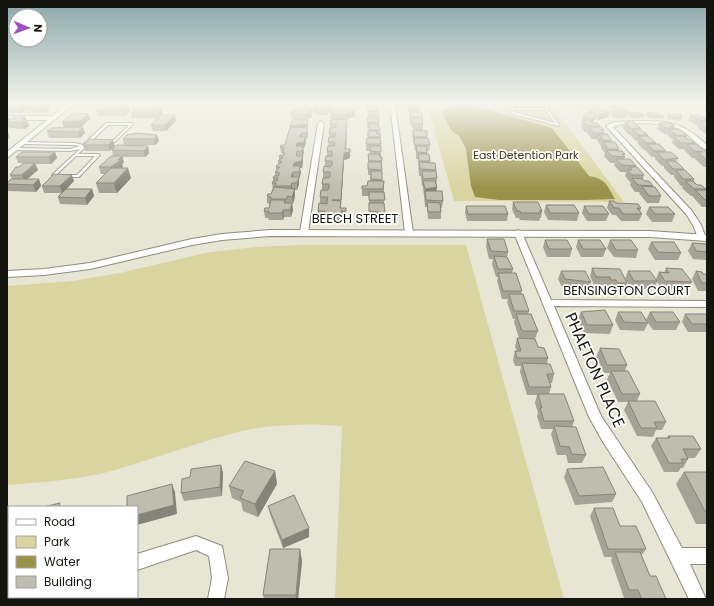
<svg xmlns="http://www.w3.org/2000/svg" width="714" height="606" font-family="Poppins,sans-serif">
	<rect width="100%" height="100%" fill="#e7e6d5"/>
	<path fill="#d9d4a0" d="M428,107L554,108L624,202L454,201Z
		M300,245H466L564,599H335L342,426C311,423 264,424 234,433C193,444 153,459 112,471C79,480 42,482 7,485V286L72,281L120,273L210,252L256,247Z"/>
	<path fill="#9a924a" d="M479,107L552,128L589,176C605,178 607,185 615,199L586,200H499L475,197L471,186L466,149L460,137L451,130L442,113C448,103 469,107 479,107Z"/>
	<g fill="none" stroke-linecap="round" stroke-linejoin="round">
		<g stroke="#8e8d7e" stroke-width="2">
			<path id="service" d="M547,106L549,107L547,109L559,124V126L513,114L509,109L510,108H545ZM512,110H545L555,123L515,112Z
				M106,123H132L133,124L115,142H108L106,141L108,140H114L129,125H108L78,154H98L100,155L79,177H67L65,176L67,175H77L95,156H76L56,175H58V177H52V175L80,149L70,151L15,150L13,149L15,148L70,149L80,146L75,145L23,144L21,143L23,142L75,143L83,145Z"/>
		</g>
		<g stroke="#8e8d7e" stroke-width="2">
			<path id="minor" d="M390,104H395L413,233L409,236L405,233Z
				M544,104H548L551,107L546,108Z
				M7,116H54L57,118L54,120H7Z
				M321,121L324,123L308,232L304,235L300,232L318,123Z
				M633,121C668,121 680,120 707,145V150C698,147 691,136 683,131C668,122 629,121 613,127L692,211L701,225L706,238L705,240H699L693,225L686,214L606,126L614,122Z
				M518,230L522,233L551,300L707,301V307L554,306L601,416L652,492L682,548H707V564H690L706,599H689L642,502L603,442L589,417L514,233Z
				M196,536L222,546L228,578L224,599H208L212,578L209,556L196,550L137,570V554Z
				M9,593V597H29V599H7Z"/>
		</g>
		<g stroke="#8e8d7e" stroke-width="2">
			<path id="tertiary" d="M67,104H74L7,158V152Z
				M270,230L650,231L707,235V241L650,237L270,236L222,240L192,245L90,269L44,275L7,277V271L44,269L90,263L192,239L222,234Z"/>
		</g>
		<use href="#service" fill="#fff" fill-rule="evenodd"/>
		<use href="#minor" fill="#fff" fill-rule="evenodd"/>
		<use href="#tertiary" fill="#fff" fill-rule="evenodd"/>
	</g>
	<path fill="#a4a395" d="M7,104L25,107L30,104L50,109L45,113H27L26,110L21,113H7Z
		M83,104H98L93,107H84Z
		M331,104V111L355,116L347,119L346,149H350V158L344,160L341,204V208H346V218H341V221H324V218H318V211L320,203V197L322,190V184L323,178V172L325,166V161L327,156V151L328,146L330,124L336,120L330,118V113H328L327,115H317V113H313V107Z
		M365,104H378V110L379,112V127L380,130V140L381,146V157L382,161V181H384V220L369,219V196H362V186H367L370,181V175H368V154H370V151H366L367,138H368V131H369V128H367V118H375L368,117L367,107H365Z
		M407,104H420V111H418V112L423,117V130H414L410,124V121L409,118V111H407Z
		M558,104H574L573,106H560Z
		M574,104H589L587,108H578Z
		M590,104H604L603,105H601L600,107H593Z
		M608,104H637V106H624L622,104L621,108H611Z
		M638,104H655L654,106L641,107Z
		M656,104H669L668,107L659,106Z
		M672,104H686L685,107H676Z
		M697,104H707V107H701Z
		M128,106L130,111L125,116H98L96,111Z
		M136,108L163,113L162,115L176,121L166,131H153L151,125L157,118H132L131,113Z
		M311,109L312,117L305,120H303L308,126L307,130L308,134L307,139H306V143L304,148H303L304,152L303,156V162L302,168H300L301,173L299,179V184L297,190H295V196L293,204H292L293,210L291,217H284L283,220H269L268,218H265L264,211L269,208L270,204L267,203V196L271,194L273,190L272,183L273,181V178L275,176V172L276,170V167L278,164V161L279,160V157L283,155V153H281L280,147L285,145L290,128L297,119L291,118L290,112Z
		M612,109L629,112L645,115L644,118H631L628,115L627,118H614L610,115Z
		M589,110L608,117L598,120L595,119L592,123L600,126V127L604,130L603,132L604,133V134L612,141V142L619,149L618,151L625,154L624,159L636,166L635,167L644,175L643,179L645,181L653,186V187L661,196L659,203H647L639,193L640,192H635L630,185L631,182H630L625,176L626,172H620L614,165L615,163H610L604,156L605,153L601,148V146L597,140V139H592L587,133L588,132H585L581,126L583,117L588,112Z
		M647,112L664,116L663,119L649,118L646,115Z
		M668,113L681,118L680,121L667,119Z
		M88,114L90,119L81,127L85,133L80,138H49L47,131L64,127Z
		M690,115L707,119V133H704L698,128V126L688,121Z
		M7,117H9L10,120H27L29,126L25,129L9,128L8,126H7Z
		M625,122L641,129L640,130L648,135V136L656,143L655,144L666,151L665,152L678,158L676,163L684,169V170L694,179V181L697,185L706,189L705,190H707V207H702L693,197V196H691L682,188L683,186H681L674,177V175H671L664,168V166H662L655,159V157H652L645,150H644L637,143L638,141H636L631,136V135H629L623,128Z
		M659,123L675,126L674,129L687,136L686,138L695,143V144L707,153V167H704L695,159V158H692L684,150L685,149H679L672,143L673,140L667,135L668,134H664L657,129Z
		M413,130L427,131V138L430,145L429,151H427V154L430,161V163L436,170L437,178L436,191L443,201L442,208H441V219H428L427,207H425L424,196L423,188V186H422L421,176H419L418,159H416V151H415L414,143H413Z
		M136,133L159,141L155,145H124L123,139Z
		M89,139L115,146L110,151H85L83,145Z
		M148,146L149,153L145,157H122L124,162L122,164L123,167L122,168L131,178L117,193H99L96,183L105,174H101L99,167L113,156L112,150Z
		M55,152L57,158L51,164H35L38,170L27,179H39L41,186L36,192L8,191L7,188V183L12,179L10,175L24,163H18L16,157Z
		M74,181L67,189H92L94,196L87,205L60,204L58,197L61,193H44L42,186Z
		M609,201L616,203L641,208L640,211L642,214L639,221H621L616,215H612L607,208Z
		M513,202L542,211L541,218H540L539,221L520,220L519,218H516L512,209Z
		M546,205L579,213L577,221L548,220L544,212Z
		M466,206L508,214L507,221H467L465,213Z
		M584,206L609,214L606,221H587L582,213Z
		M649,207L675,214L672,222H652L646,214Z
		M487,239L508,252L507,257L513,269L512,273L522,291L521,294L529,311L528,314L538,331L535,339L538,347L548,358L547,364L554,374L552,383H550L551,387L549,394L574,421L572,427L586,455L582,463H568L566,455H557L551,434L553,429H541L537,416L538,413L535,403L537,395H527L520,372L521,366H515L513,360L515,351H517L515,347L517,338H519L514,322L515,319H513L507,302L508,299H502L497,281L498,277H496L492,264L493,259H489L486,246Z
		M545,240L572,249L570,257H547L543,247Z
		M578,240L606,249L603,257H581L576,247Z
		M610,240L638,250L636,258L614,257L607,248Z
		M651,242L681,253L678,260H655L648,249Z
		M692,243L707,244V260L693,259L688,251Z
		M592,268L627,283L624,291H615L614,288L608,287L607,285H594L590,276Z
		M666,268L692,282L688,290L662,289L657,282L654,289H631L625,279L628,271L656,279L659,272L664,273Z
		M561,271L591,282L589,290L562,287L558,279Z
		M696,271L703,274H707V291H698L692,279Z
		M581,312L613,325L610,334L584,333L578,320Z
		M618,312L648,323L644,331L620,330L615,320Z
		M650,312L680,322L676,330H653L646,320Z
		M685,314H707V332H688L682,322Z
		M600,348L627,365L625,371L640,394L637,401L666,422L662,430H656L653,437L637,436L624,410L628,402H618L607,379L610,373H604L596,357Z
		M668,436L701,449L695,458H688V459L683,468H681L678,472H664L651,446L656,438H667Z
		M567,469L616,494L612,502L575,505L564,477Z
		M275,471L277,484L258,517L243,511L241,502L232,498L229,486Z
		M684,472H707V524H696L676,484Z
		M223,473L222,496L184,501L181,493Z
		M268,506L309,537L283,548L270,514Z
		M594,508L620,526L646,549L641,556L650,576L666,599H633V598H624L611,560L612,557H604L590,516Z
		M300,549L302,562L298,599H264L263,595Z"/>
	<path fill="#868479" d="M24,104L26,110L21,113L19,108Z
		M48,104L50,109L45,113L43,107Z
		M92,104H98L93,107Z
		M128,106L130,111L125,116L124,110Z
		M162,108L163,113L160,118L159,112Z
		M311,109V112H312V117L305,120V114L308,110Z
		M355,110V116L347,119L346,153L350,152V158L344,160L340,215L345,114Z
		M610,112L608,117L598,120L599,114Z
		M88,114L90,119L81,127L64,128L62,122Z
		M596,114L595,119L590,125L592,119Z
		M175,115L176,121L166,131L165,125Z
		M9,117L11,123L7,122V119Z
		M25,117L29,126L25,129L21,120Z
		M303,119V125L308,120V126L307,130L308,134L307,139L306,133L290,132V126Z
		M701,120H707V123L700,122Z
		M83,127L85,133L80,138L78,132Z
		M8,132L10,138L7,140V133Z
		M302,133V139L305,137L306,143L304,148H303L304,152L302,158V148L297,152V158L296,156V146L299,137Z
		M157,135L159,141L155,145L154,139Z
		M113,140L115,146L110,151L108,145Z
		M148,146L149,153L145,157L144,151Z
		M55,152L57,158L51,164L49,157Z
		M122,156L124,162L122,164L123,167L113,174L111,167Z
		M303,156V162L302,168H300L301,173L299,179V172H293L294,179L292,184V190L291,193V177L293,166L294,163Z
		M35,163L38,170L25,181L22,175Z
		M128,168L131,178L117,193L114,183Z
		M72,175L74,181L62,193L60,186Z
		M299,177V184L297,190V183Z
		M39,179L41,186L36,192L33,185Z
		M437,187L436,194L425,191L424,196L425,189Z
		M92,189L94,196L87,205L85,198Z
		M295,189V196L293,204L292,197Z
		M292,203L293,210L291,217L290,210Z
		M283,210L284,217L283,220L282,213Z
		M221,465L223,473L222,496L220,487Z
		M275,471L277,484L258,517L255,504Z
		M172,484L175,492L177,514L137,525V515Z
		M309,528V537L283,548L282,540Z
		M300,549L302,562L298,599H296V595Z"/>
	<path fill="#bfbdad" stroke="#868479" d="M7,104H24L19,108L7,107Z
		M30,104H48L43,107H24Z
		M314,104H331V107H327V109H317V107H313Z
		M368,104H378H376L379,112L368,111Z
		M408,104H420V105H408Z
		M102,106H128L124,110L96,111Z
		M305,107L311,109L308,110L312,112L305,114L290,112Z
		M341,107L355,110L345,114L339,115L330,112Z
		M136,108H162L159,112L131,113Z
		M596,108L610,112L599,114L589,110Z
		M409,109L418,110V112H409Z
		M612,109H626L629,113L615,112Z
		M409,112H422L423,117H412Z
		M588,112L596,114L592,119L583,117Z
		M629,112L639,113L645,115H632Z
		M647,112L657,113L664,116L650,115Z
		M73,113L88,114L80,121L62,122Z
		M668,113L681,115V118L668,116Z
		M160,115H175L165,125H151Z
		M690,115H698L707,119V120H701Z
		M14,117H25L21,120H27L23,123L7,122Z
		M367,118H379V122H367Z
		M410,118H422L423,124H414Z
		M293,119H303L302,120H308L307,124L290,126Z
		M347,119L345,149H350V152L344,153L341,200H332L341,201L340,208H346V211H341V214H324L325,211H318L319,203L327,204V201L328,197H320L321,190H328L329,188V184H322L323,178H329L330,176V172H323L324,166L330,167L332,165V161H325L326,156H332V151H327L328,146H334L335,144V142H328L329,137H335V135L336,133H329L330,128L336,127V124H330L331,120Z
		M582,120H590L592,123H597L600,126H587Z
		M625,122H634L641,129H631Z
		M700,122H707V127Z
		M659,123H671L675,126H670L673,128H666Z
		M369,124H378L380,130H369Z
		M83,127L78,132L47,131L52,128Z
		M290,127L307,128L306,133H302L299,137H305L304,142L297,143L296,146H303L302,151H297L296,156H303L301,161L294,163L293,166H300L299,172H293L291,177H299L297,183H292L291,186H276V183H272L273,181H277L278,178H273L274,176H279V172H275L280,167H276L277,165L281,163L282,161H278L283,157H279L280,155H284L285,153H283L284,147H280L281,145H285Z
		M589,127H601L604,130H601L604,133H594Z
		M633,129H639L648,135H638Z
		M669,129H679L687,136H677Z
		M413,130L427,131V137H413Z
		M368,131H377V134H380L381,137H368Z
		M136,133L157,135L154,139H123L127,135Z
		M599,134H607L612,141L603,140Z
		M639,136H648L656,143H646Z
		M674,136H683L695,143H681Z
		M367,138H380L381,144H366Z
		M414,138H428L430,145H415Z
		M89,139L113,140L108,145H83Z
		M603,142H615L619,149H608Z
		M647,144H659L666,151H654Z
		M687,144H696L707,153V160L697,152H703L694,151Z
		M117,145L148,146L144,151L112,150Z
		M370,146H381V152L370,151Z
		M416,146H426L427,153L417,152Z
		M606,150L622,151L625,154H622L625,157L612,156Z
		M22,152H55L49,157H16Z
		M657,152H671L678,158L664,160Z
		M368,154H379L380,157H382V161H369Z
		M418,154H429L430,161H419Z
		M111,156H122L118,160H121L111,167H99Z
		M616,159H630L636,166L622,165Z
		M666,161H673L678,163L684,169H673Z
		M368,162H381L382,170L368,169Z
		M419,162L435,163L436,170L420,169Z
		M24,163H35L22,175H10L16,167H19Z
		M630,167H637L644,175H632L627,170H632Z
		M111,168H128L114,183H96Z
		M676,170H685L694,179H683Z
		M371,171H382V180L371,179Z
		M422,171H436L437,178L423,179Z
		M54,174L72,175L60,186H42Z
		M632,178L643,179L645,181H649L653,186L638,185Z
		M11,179H39L33,185L7,184V183Z
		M368,181H384L383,189H362V186H367Z
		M423,181H435L437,187L425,189Z
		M685,181H693L697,185H701L706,189H694Z
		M642,186L655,187L661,196H649Z
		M274,187L295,189L292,197L287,196V199H271V197L267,196L268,194H271Z
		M66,189H92L85,198L58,197Z
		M695,190H707V200H705Z
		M425,191H442L443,201L426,200Z
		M369,192H384L385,200H369Z
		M271,200H285L284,203H292L290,210H283L282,213H268L269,211H264L265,208H269Z
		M609,201H614L616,203L638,204L641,208H637L642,214H623L619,208H614Z
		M427,202L440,203L441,212H428Z
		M513,202H538L542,211H539L541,213H521L520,211H517Z
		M369,203H384L385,213L369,211Z
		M546,205H574L579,213H550Z
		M466,206H505L508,214H468Z
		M584,206H603L609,214H589Z
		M649,207H668L675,214H655Z
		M487,239H504L508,252L491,251Z
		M545,240H567L572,249H549Z
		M578,240H600L606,249H583Z
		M610,240H631L638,250H616Z
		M651,242H674L681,253L658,252Z
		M692,243L707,244V252L696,251Z
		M494,256L507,257L513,269H498Z
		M592,268L620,269L627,283H618L616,280H611L610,277H596Z
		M666,268L682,269L692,282L665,281L659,272L669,273Z
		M561,271H585L591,282L565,279Z
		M628,271H650L657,281H634Z
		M696,271L702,272L703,274H707V283H702Z
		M498,273H516L522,291H503Z
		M509,294H523L529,311H514Z
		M605,310L613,325H587L581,312Z
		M618,312H641L648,323L624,322Z
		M650,312H673L680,322H656Z
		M516,314H531L538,331H522Z
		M685,314H707V324H692Z
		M517,338L535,339L538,347L544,348L548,358H517L515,351H521Z
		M600,348L619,349L627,365H607Z
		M522,363L550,364L554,374H547L551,387H529Z
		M611,371H628L640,394H622Z
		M538,394H564L574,421H544L540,408H542Z
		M628,401H655L666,422H654L657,428H641Z
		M554,426L576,427L586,455L572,454L569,447L560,446Z
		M668,436H693L701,449H683L688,459H681L683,463H669L656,438H670Z
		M245,461L275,471L255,504L240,498L244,491L229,486Z
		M221,465L220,487L181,493L182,479L190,477L191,469Z
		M603,467L616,494L579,496L567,469Z
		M684,472H707V512L705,511Z
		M172,484L174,505L137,515V507H127V496Z
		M294,495L309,528L282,540L268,506Z
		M60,503L59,507H43Z
		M594,508H613L620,526H636L646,549H608Z
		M9,532V541L7,542V540Z
		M270,549H300L296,595H263Z
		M615,552H640L650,576H656L666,599H642L638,590H629Z"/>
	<linearGradient id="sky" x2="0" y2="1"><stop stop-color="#89a6a9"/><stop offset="0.55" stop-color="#f4f4ec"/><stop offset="1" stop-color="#f4f4ec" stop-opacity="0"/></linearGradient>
	<rect width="714" height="188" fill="url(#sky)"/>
	<g text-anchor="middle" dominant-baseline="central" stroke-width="3.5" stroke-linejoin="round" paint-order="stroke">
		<g font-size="11" fill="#393515" stroke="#fff">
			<text x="526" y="155">East Detention Park</text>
		</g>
		<g font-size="13" fill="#15150f" stroke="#fff">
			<text x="355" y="218">BEECH STREET</text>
			<text x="627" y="290">BENSINGTON COURT</text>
		</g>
		<g font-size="16" fill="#15150f" stroke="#fff">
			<text transform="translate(595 370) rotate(66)">PHAETON PLACE</text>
		</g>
	</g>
	<rect width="714" height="606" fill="none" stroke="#15150f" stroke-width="16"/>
	<rect x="8" y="506" width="130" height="92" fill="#ffffff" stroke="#a1a19f"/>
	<rect x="16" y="519" width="20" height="6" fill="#ffffff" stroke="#a1a19f"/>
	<text x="44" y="526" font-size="12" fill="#15150f">Road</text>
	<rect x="16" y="536" width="20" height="12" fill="#d9d4a0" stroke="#a1a19f"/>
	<text x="44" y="546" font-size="12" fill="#15150f">Park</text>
	<rect x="16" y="556" width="20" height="12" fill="#9a924a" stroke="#a1a19f"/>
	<text x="44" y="566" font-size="12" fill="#15150f">Water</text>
	<rect x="16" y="576" width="20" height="12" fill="#bfbdad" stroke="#a1a19f"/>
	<text x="44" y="586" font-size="12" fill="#15150f">Building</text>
	<g transform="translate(28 28) rotate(92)"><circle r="19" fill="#ffffff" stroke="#a1a19f"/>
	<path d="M0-3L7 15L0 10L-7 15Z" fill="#9c50c2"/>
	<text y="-6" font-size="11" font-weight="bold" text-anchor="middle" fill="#15150f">N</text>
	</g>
</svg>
